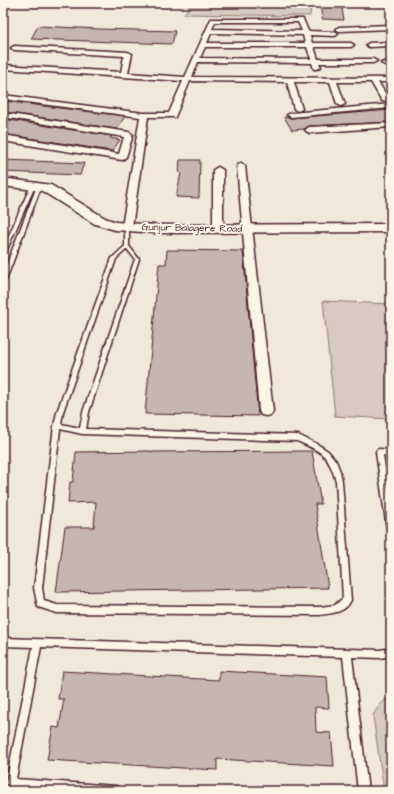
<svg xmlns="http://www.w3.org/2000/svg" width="394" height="794" font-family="'Architects Daughter',sans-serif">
	<rect width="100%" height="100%" fill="#f1e8da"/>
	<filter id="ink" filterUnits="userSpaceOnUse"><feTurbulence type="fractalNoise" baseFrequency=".025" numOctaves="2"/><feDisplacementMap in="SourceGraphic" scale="8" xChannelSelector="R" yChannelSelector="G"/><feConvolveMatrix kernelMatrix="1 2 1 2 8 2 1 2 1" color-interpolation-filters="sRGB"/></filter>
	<g filter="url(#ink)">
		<path fill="#d8cac0" stroke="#917476" d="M191,3H311L310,16L184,14Z
			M323,301L391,304V419L335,416Z
			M391,697V791H384L373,716C377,707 382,701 391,697Z"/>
		<path fill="#c7b6af" stroke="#4a1f2b" d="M320,3H341L344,20L322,19Z
			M38,26L99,29L175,31L172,44L31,39Z
			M3,101L125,116L117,129L3,112Z
			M391,110V122L309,126L304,129L292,130L284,117L291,118Z
			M3,119L112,136L110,138L120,140L112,151L3,134Z
			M3,160L84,163L80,175L3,172Z
			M180,160H200L199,198L176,197L181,173L179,172Z
			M167,250L243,251L258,416L145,414L159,264H166Z
			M151,451V452L312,451L321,504H315L328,588L56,592L65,527H94L96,502L68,503L70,482H73L76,452Z
			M62,671L219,680V671L327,677L329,708L315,707L316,732L331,733L334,766L217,759V770L47,760L53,727L59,728L64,699H58Z"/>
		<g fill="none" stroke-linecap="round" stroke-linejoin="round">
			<g stroke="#4a1f2b" stroke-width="3">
				<path id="lane" d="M31,185L35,186L5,254L3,256V249Z
					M37,186L41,187L6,280L3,282V274Z
					M125,226H129V246L139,259L89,412L86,429L298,435L317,444L328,451L336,461L340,471L342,481L351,600C345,613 333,613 320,615L57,613L38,607L34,588L54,426L57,412L112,258L125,246ZM127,249L135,259L83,412L80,428L61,424L63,412L116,259ZM60,429L82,434L297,441C322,452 328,454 336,481L343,598L335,605L320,607L57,605L44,601L42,588Z
					M379,449L391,450V456L383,455L391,507V532L389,531L387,529L376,452L377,450Z
					M3,638L380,650L391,648V656L380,658L352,657L368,791H358L343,657L41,647L16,779L116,786L119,788L121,791H56L11,788L8,786L6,783L33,647L3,646Z"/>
			</g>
			<g stroke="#4a1f2b" stroke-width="3">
				<path id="street" d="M211,19H303L308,31L335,32L338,34L335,36L310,35L312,43H351L354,45L351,47H314L318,59H373L377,61L373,63H319L321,67L317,69H314L312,63L198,62L192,77L391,78V82H378L389,99L385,101H382L371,82H337L345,104L341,106L337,104L330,82H294L302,109L298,111L294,109L287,82L190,81L175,117H148L132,227L131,229H123L122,227L140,117L3,99V95L144,113H169L183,81L3,69V65L121,72L124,56L14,50L11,48L14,46L128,52L132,54L128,73L185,77ZM215,22H298L302,31L212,29ZM211,33L303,35L305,43H207ZM205,47H307L311,59L200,58Z
					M391,25V29L339,31L336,29L339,27Z
					M391,42V46L369,47L366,45L369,43Z
					M391,60V64L385,65L381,63Z
					M391,104V108L291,117L287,115L291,113Z
					M3,113L129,132L133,135L126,157L122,160L3,141V135L119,154L124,137L3,117Z
					M391,123V127L309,133L305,130L309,127Z
					M241,163L245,166L273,411L271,415L266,416L261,415L259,411L237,166Z
					M218,167L223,170V229L218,232L213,229V170Z"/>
			</g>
			<g stroke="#4a1f2b" stroke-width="3">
				<path id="secondary" d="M3,178L51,185L105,218L116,222L155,225L391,224V232L155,233L115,230L95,224L42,191L3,186Z"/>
			</g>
			<use href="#lane" fill="#fcf5e5" fill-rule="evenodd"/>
			<use href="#street" fill="#fcf5e5" fill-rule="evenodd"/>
			<use href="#secondary" fill="#fcf5e5" fill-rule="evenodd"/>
		</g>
	</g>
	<g text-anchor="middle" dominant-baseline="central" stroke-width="4" stroke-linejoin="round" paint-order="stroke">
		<g font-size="10" fill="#4a1f2b" stroke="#fcf5e5">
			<text transform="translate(192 228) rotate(1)">Gunjur Balagere Road</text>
		</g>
	</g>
	<rect width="394" height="794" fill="none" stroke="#fcf5e5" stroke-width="16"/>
	<rect x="8" y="8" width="378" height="778" fill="none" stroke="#4a1f2b" stroke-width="1.5" filter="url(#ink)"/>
</svg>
